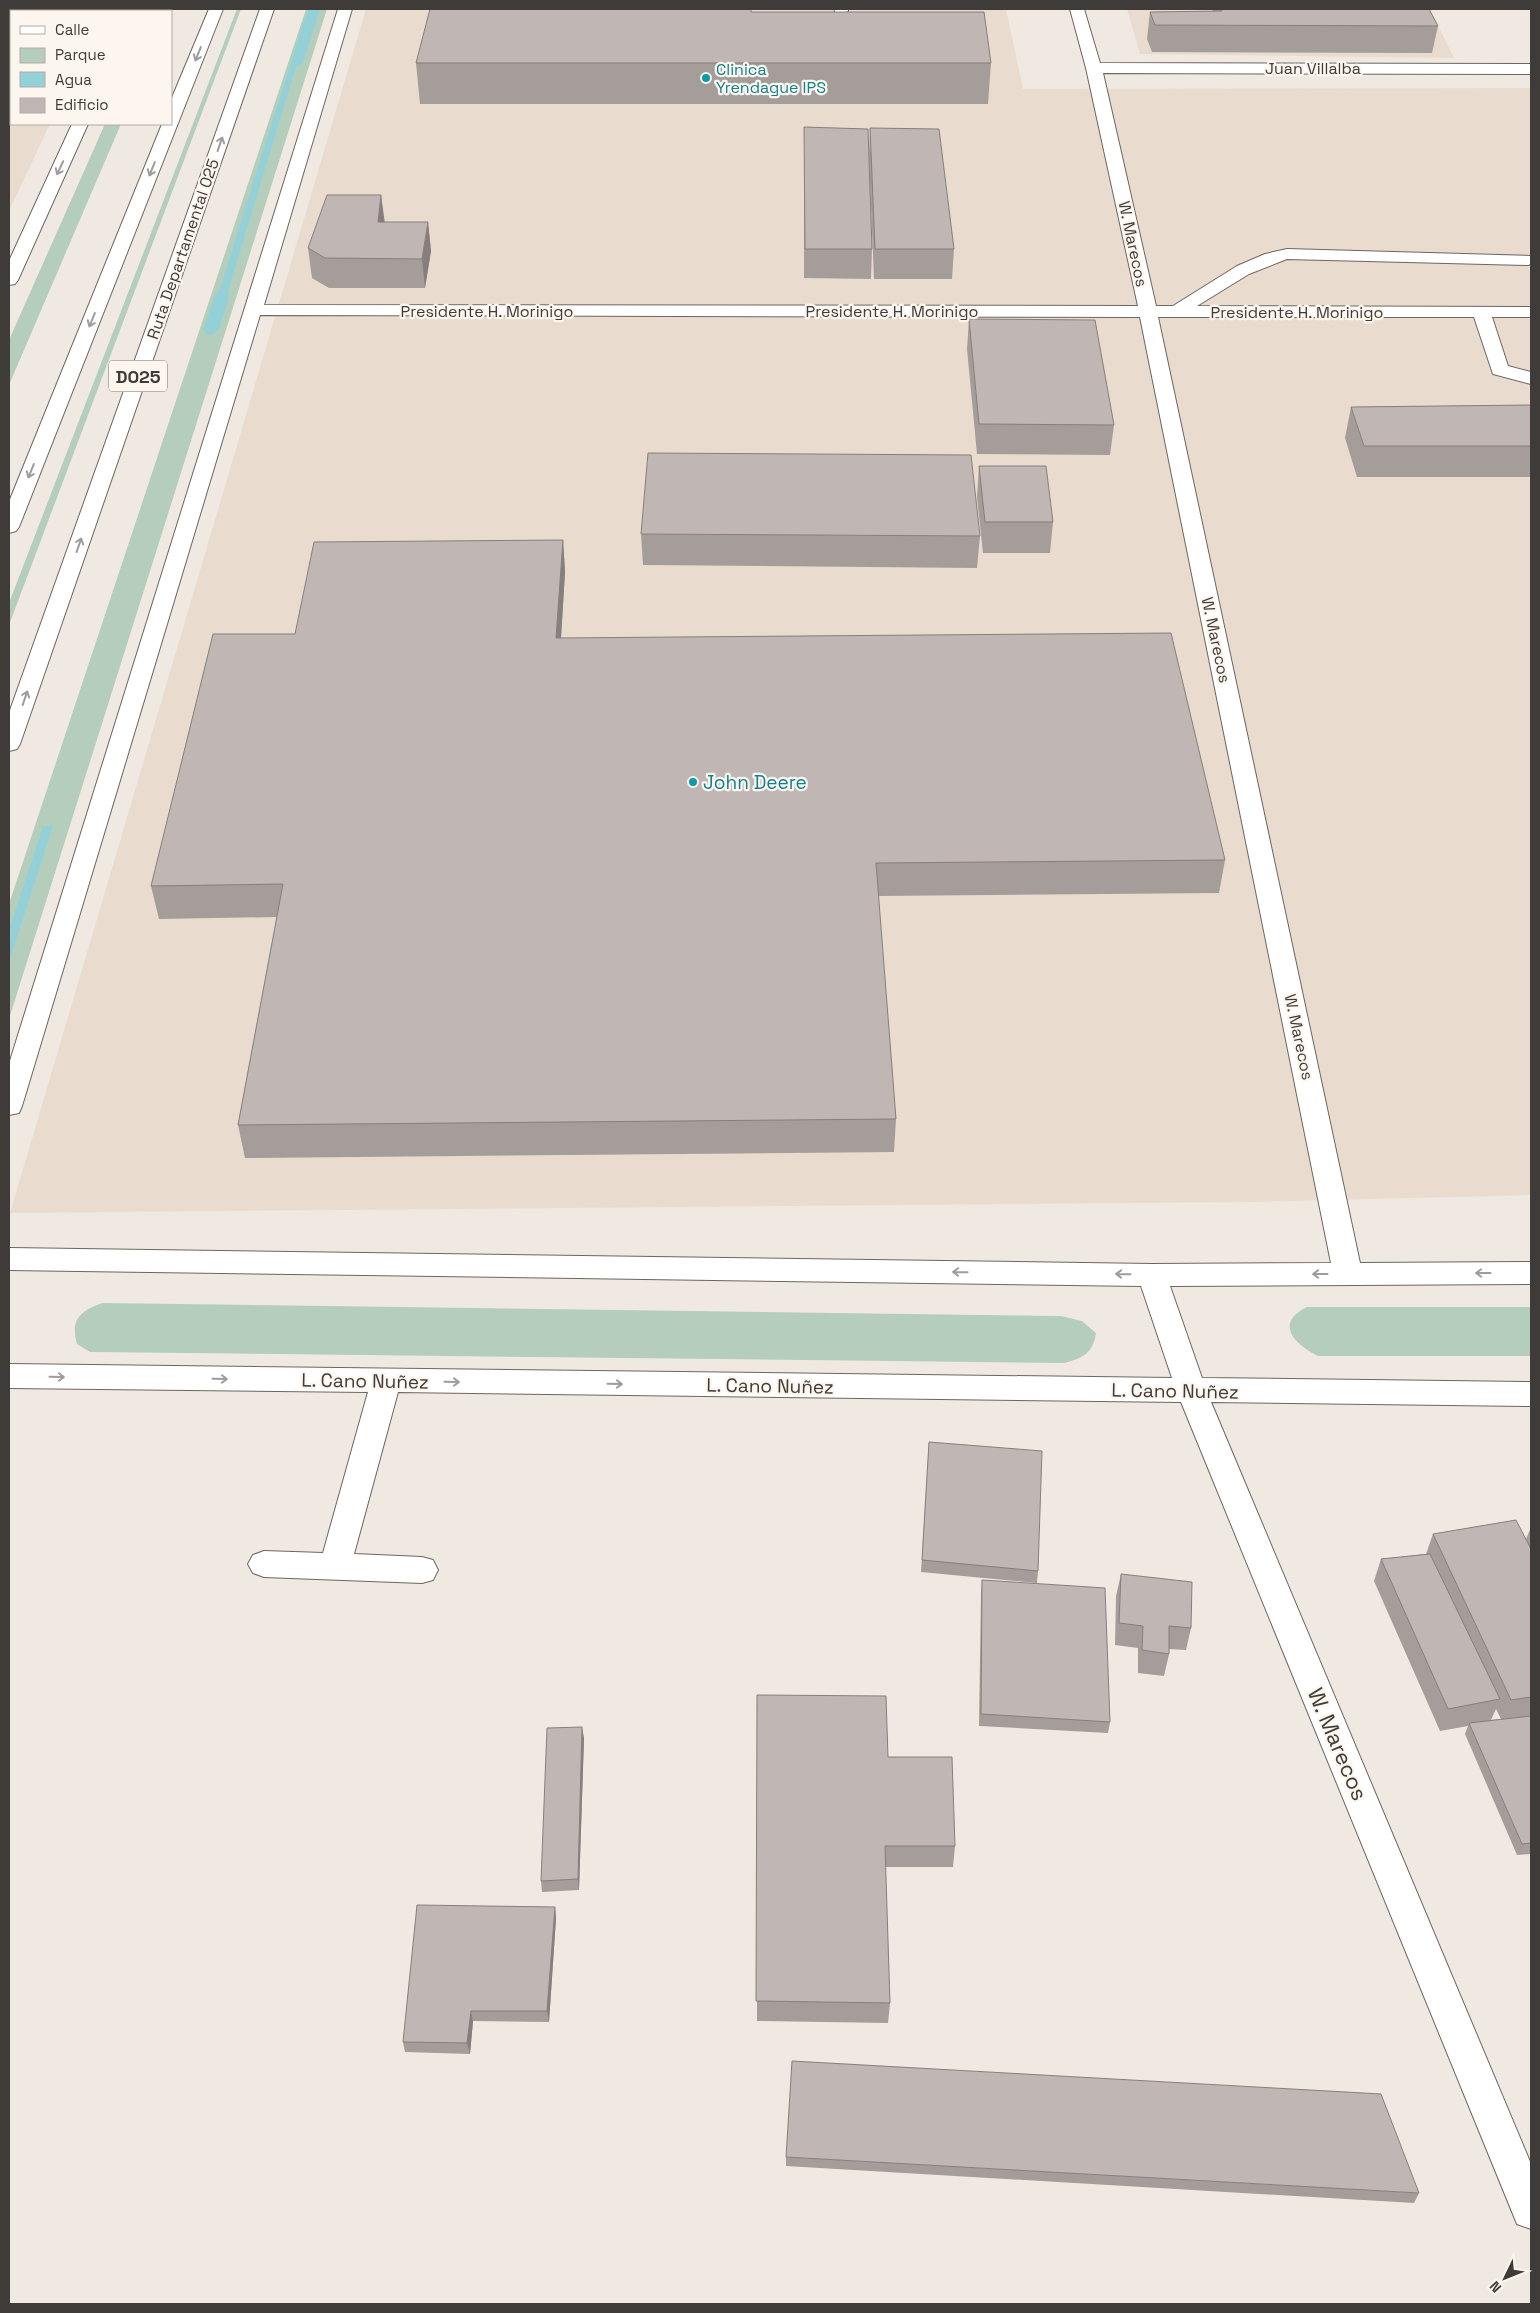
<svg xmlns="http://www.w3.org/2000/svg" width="1540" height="2313" font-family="'Space Grotesk',sans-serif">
	<rect width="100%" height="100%" fill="#f0e9e2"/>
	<path fill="#e9dccf" d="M9,9H104L103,11H11V124H50L9,211Z
		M366,9H1006L1023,89L1531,88V1195L1255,1202L10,1213Z
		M1127,9H1430L1454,58L1140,54Z"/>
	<path fill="#b5cebc" d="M237,9H241L9,625V603Z
		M306,9H327L9,1019V904Z
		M105,124H121L9,385V340Z
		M102,1303L1061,1316L1082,1321L1096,1333C1093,1353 1083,1358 1065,1363L90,1352L77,1344C70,1320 80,1311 102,1303Z
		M1307,1307H1531V1356H1318C1294,1344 1274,1323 1307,1307Z"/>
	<path fill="#94d0d7" d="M305,17H311L219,321H210Z
		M43,826H53L9,962V930Z"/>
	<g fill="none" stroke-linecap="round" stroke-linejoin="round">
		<path fill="#94d0d7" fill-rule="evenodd" d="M308,9H320L303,63L297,67L291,63Z
			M223,289L230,293L219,330L211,335L206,333L203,330L216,293Z"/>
		<g stroke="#6c665f" stroke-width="2">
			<path id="minor" d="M125,9H140L139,11H124Z
				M338,9H352L264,305L1138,306L1086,68L1070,9H1084L1100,63L1531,64V74L1103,73L1156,306H1173L1237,266L1265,254L1287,249L1531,256V264L1528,265L1287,259L1249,274L1197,306L1531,307V317H1492L1508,366L1531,372V384L1493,374L1474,317H1158L1360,1263L1531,1262V1284L1170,1286L1202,1378L1531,1382V1406L1211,1402L1531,2164V2229L1517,2224L1181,1402L398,1392L354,1554L422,1557L433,1560L438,1570L433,1580L422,1583L264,1577L253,1573L248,1564L253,1555L264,1551L323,1553L368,1392L9,1388V1364L1172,1378L1141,1286L9,1270V1248L1152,1264L1331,1263L1140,317L260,315L22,1106L19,1113L9,1115V1064Z
				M834,9H848V11L841,15L836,14Z
				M72,124H88L18,280L15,284L9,285V261Z"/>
		</g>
		<g stroke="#6c665f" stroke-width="2">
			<path id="highway" d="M209,9H223L19,527L16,531L9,533V502L162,124H171V100Z
				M260,9H274L20,744L17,749L9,751V713Z"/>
		</g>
		<use href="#minor" fill="#fff" fill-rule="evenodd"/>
		<use href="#highway" fill="#fff" fill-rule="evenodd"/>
	</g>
	<path fill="#a59d9a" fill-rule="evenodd" d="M1212,9H1429L1438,26L1432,53L1152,52L1147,39L1150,12L1213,11Z
		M751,12L991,63L988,104H420L416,63Z
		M870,128L954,249L952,279H874L869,156Z
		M804,156L872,249L871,279L804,278Z
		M381,195L384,222H428L431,251L425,288H329L312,278L308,248Z
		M969,319L1114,425L1110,455L977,454L967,349Z
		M1531,405V477H1357L1345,438L1351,407Z
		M979,466L1053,522L1050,553H983L977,497Z
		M641,534L980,536L977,568L643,565Z
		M563,540L565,572L561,638L1225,860L1219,893L878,896L896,1119L894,1152L245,1158L238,1125L277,917L159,919L151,886L295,634Z
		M929,1442L1038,1571L1037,1583L921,1572Z
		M1531,1527V1854L1517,1855L1465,1734L1468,1726L1440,1731L1374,1581L1381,1559L1426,1554L1433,1534L1526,1539ZM1496,1709L1501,1719L1491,1720Z
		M1121,1574L1191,1628L1186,1650L1169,1649V1654L1164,1676L1138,1673V1648L1115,1645L1116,1596Z
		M982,1580L1110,1722L1108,1733L979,1726L981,1592Z
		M757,1695L888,1757L955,1846L953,1867H885L890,2003L888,2023L757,2021Z
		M584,1738L579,1890L542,1892L541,1881Z
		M555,1907L556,1918L549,2022L473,2021L470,2054L405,2052L403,2042Z
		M786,2157L1419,2193L1414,2203L786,2166Z"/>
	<path fill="#867f7d" d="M381,195L385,224L378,222Z
		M428,222L431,251L425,288L422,259Z
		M563,540L565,572L559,670L556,638Z
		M582,1727L584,1738L579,1890L578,1879Z
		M555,1907L556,1918L549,2022L547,2011Z
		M471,2011L473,2021L470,2054L467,2043Z"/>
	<path fill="#c0b6b3" stroke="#867f7d" d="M430,9H751V12H984L991,63H416Z
		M1221,9H1429L1438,26L1155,25L1150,12L1222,11Z
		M804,127L868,129L872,249H805Z
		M870,128L939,129L954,249H875Z
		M327,195H381L378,222H428L422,259L325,258L308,248Z
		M969,319L1095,320L1114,425L979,424Z
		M1531,405V446H1364L1351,407Z
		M648,453L971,455L980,536L641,534Z
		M979,466H1046L1053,522H985Z
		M563,540L556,638L1171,633L1225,860L876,863L896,1119L238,1125L283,884L151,886L213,634H295L314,542Z
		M929,1442L1042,1451L1038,1571L922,1560Z
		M1516,1520L1531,1549V1697L1511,1700L1433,1534Z
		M1430,1554L1500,1699L1448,1709L1381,1559Z
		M1121,1574L1192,1582L1191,1628L1169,1626V1654L1142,1650L1143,1626L1119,1623Z
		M982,1580L1105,1588L1110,1722L981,1714Z
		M757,1695L886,1696L888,1757H952L955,1846H885L890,2003L756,2001Z
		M1531,1716V1843L1522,1844L1469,1723Z
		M582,1727L578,1879L541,1881L547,1728Z
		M417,1905L555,1907L547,2011H471L467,2043L403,2042Z
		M792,2061L1381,2094L1419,2193L786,2157Z"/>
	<defs><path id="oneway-shaft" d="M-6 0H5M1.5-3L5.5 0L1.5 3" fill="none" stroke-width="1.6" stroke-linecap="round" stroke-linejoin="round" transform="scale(1.25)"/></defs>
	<g stroke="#9e9d9c">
		<use href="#oneway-shaft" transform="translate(198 54) rotate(112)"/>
		<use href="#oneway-shaft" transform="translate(220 144) rotate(-71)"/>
		<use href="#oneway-shaft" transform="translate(60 168) rotate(115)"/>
		<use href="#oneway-shaft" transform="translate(152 169) rotate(112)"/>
		<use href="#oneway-shaft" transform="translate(92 320) rotate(112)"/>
		<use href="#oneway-shaft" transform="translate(31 471) rotate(112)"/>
		<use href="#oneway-shaft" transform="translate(79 545) rotate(-71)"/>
		<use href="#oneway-shaft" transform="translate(25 698) rotate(-71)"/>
		<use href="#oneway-shaft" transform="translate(960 1272) rotate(-179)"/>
		<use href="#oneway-shaft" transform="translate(1483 1273) rotate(180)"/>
		<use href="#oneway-shaft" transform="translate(1123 1274) rotate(-179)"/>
		<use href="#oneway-shaft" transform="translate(1320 1274) rotate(180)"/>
		<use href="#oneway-shaft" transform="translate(57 1377) rotate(1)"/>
		<use href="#oneway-shaft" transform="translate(220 1379) rotate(1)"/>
		<use href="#oneway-shaft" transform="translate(452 1382) rotate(1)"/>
		<use href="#oneway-shaft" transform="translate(615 1384) rotate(1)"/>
	</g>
	<g fill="#0f9aa8" stroke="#fdf6ef" stroke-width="2">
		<circle cx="706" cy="78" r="5"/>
		<circle cx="693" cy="782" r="5"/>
	</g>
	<g text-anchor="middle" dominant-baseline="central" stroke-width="4.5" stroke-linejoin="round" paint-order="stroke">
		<g font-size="16" fill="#3e3b38" stroke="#fdf6ef">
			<text x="1313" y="68">Juan Villalba</text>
			<text transform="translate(1133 244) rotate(78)">W. Marecos</text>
			<text transform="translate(183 249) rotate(-71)">Ruta Departamental 025</text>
			<text x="487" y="311">Presidente H. Morinigo</text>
			<text x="892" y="311">Presidente H. Morinigo</text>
			<text x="1297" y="312">Presidente H. Morinigo</text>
			<text transform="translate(1216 640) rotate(78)">W. Marecos</text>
			<text transform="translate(1299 1037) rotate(78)">W. Marecos</text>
		</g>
		<g font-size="16" fill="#0d838f" stroke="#fdf6ef" text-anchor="start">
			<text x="716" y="69">Clinica<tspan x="716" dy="18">Yrendague IPS</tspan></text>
		</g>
		<rect fill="#fdf6ef" stroke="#77736f" stroke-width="1" x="109" y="360.5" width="58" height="31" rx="4"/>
		<g font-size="18" font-weight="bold" fill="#3e3b38">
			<text x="138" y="376">D025</text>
		</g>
		<g font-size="19" fill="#0d838f" stroke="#fdf6ef" text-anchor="start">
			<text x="703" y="782">John Deere</text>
		</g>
		<g font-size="19" fill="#3e3b38" stroke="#fdf6ef">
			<text transform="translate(365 1381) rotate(1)">L. Cano Nuñez</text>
			<text transform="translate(770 1386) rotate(1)">L. Cano Nuñez</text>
			<text transform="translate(1175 1391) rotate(1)">L. Cano Nuñez</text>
		</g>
		<g font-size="22" fill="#3e3b38" stroke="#fdf6ef">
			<text transform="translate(1338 1744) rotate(67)">W. Marecos</text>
		</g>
	</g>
	<rect width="1540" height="2313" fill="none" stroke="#3e3b38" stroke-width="20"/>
	<rect x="10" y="10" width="162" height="115" fill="#fdf6ef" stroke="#b1aba6"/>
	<rect x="20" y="26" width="25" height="8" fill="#ffffff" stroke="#b1aba6"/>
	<text x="55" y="35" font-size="15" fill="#3e3b38">Calle</text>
	<rect x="20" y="48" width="25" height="15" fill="#b5cebc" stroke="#b1aba6"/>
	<text x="55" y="60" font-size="15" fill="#3e3b38">Parque</text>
	<rect x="20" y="72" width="25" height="15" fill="#94d0d7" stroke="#b1aba6"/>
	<text x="55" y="85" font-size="15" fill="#3e3b38">Agua</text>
	<rect x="20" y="98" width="25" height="15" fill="#c0b6b3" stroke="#b1aba6"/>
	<text x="55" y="110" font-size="15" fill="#3e3b38">Edificio</text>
	<g transform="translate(1505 2278) rotate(227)" stroke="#fdf6ef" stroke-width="4" paint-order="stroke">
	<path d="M0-4L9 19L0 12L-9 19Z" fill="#3e3b38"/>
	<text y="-8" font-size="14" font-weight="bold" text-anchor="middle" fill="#3e3b38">N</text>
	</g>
</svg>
